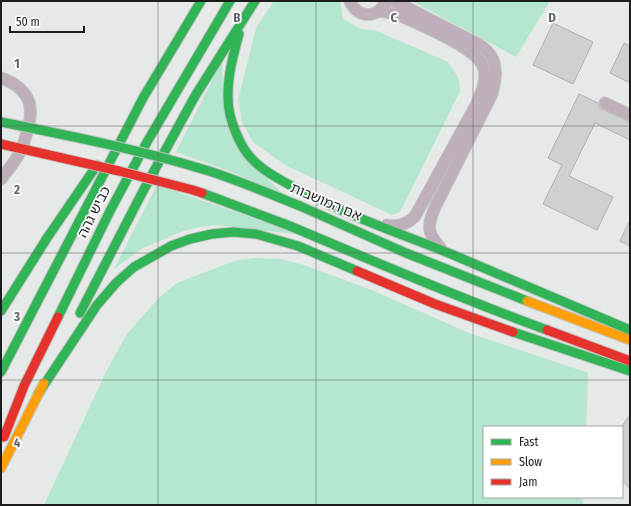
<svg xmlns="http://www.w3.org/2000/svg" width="631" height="506" font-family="'Fira Sans Condensed','Noto Sans Hebrew',sans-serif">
	<rect width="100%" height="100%" fill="#e5e9e7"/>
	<path fill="#b5e6d0" d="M274,1H340L343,19L361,29L377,31L448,62L459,79L460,91L400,212L392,215L285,165L253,142L242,122L238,100L256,28Z
		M412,1H550L516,57Z
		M222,61L223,92L262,174L284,195L232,172L176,152Z
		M157,185L303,235L216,225L199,227L183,231L141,249L114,269Z
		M255,258L281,259L304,265L374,291L469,333L588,373L586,427H484V497H583V505H44L106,372L127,334L140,319L161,296L177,283L221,266L238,260Z"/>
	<path fill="#cfd1d0" stroke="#afb1b0" d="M553,23L593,42L573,84L533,65Z
		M624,43L630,46V83L610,73Z
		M579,94L598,103L599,107L602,109L630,122V140L595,123L569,176L613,197L597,230L543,204L562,165L548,158Z
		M630,220V246L620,241Z
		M630,415V489L622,480V426Z"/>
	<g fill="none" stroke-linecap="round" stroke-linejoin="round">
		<g stroke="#c2c4c3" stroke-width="13">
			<path id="street" d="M350,1C358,19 378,19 386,1
				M394,1L478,44C481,46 484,48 486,50C499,62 496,79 492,94L435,207C428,224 426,233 440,247
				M379,11L391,13L401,16C420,25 475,47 483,66C488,79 481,93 476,105L419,209C417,212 416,216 413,218C407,224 396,227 387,225
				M1,78C14,82 29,93 30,107C32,120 25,142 19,154C14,163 7,171 1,179
				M605,103L630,115"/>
		</g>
		<g stroke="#c2c4c3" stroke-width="11">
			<path id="fast" d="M239,34C232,59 224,89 230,115C234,130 241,147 251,158C264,172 281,180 297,189C346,215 399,233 451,254
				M300,206L406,253L527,301
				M290,226C375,262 460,298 547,330
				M451,254L630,330
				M1,311L47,238L97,165
				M80,313L142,193L195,96L255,1
				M58,317L111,209L147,142L230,1
				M513,332L630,371
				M1,372L143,98L201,1
				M38,394L97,305L116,283L134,267L171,246L190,239L212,234L233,232L256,234L298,246L357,271"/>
		</g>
		<g stroke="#c2c4c3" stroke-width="11">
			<path id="slow" d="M527,301L630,340
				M1,468L44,383"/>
		</g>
		<g stroke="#c2c4c3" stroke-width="11">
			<path id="jam" d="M357,271L435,304L513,332
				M547,330L630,361
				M4,437L24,386L58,317"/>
		</g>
		<use href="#street" stroke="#beafba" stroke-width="11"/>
		<use href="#fast" stroke="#30b455" stroke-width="9"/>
		<use href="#slow" stroke="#ff9f0a" stroke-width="9"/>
		<use href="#jam" stroke="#e5322d" stroke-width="9"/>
		<g stroke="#c2c4c3" stroke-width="11" stroke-linecap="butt">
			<path id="fast-bridge" d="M1,122C71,136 141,150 209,171C240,181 270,194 300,206
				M202,193L290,226"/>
		</g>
		<g stroke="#c2c4c3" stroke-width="11" stroke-linecap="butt">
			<path id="jam-bridge" d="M1,144L119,171L193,190L202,193"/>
		</g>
		<use href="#fast-bridge" stroke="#30b455" stroke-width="9"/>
		<use href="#jam-bridge" stroke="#e5322d" stroke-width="9"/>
	</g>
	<path fill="none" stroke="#626564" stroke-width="1" stroke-opacity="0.55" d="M158,1V505M316,1V505M473,1V505M1,126H630M1,253H630M1,380H630"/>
	<g text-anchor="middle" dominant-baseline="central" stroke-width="3.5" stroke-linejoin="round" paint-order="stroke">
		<g font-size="14" fill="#1c1e1d" stroke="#fff">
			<text transform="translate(326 202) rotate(23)">אם המושבות</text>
			<text transform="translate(94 212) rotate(-63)">כביש גהה</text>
		</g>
	</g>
	<g font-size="13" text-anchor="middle" font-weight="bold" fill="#626564" stroke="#fff" stroke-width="3.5" stroke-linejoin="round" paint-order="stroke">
		<text x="237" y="22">B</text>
		<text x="394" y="22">C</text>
		<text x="552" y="22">D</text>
		<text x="17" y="68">1</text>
		<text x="17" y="194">2</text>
		<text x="17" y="321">3</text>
		<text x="17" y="447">4</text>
	</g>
	<rect width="631" height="506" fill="none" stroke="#1c1e1d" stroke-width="4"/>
	<rect x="483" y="426" width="140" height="72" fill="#ffffff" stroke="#a4a5a5"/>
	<rect x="491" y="439" width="20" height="6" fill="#30b455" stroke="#a4a5a5"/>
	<text x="519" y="446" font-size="12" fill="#1c1e1d">Fast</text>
	<rect x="491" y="459" width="20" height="6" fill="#ff9f0a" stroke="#a4a5a5"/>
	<text x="519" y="466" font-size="12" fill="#1c1e1d">Slow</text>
	<rect x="491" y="479" width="20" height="6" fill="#e5322d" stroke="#a4a5a5"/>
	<text x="519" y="486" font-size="12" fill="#1c1e1d">Jam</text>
	<path d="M10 26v6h74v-6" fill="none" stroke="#1c1e1d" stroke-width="2"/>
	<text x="16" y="26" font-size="12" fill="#1c1e1d" stroke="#ffffff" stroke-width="3" paint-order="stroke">50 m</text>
</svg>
